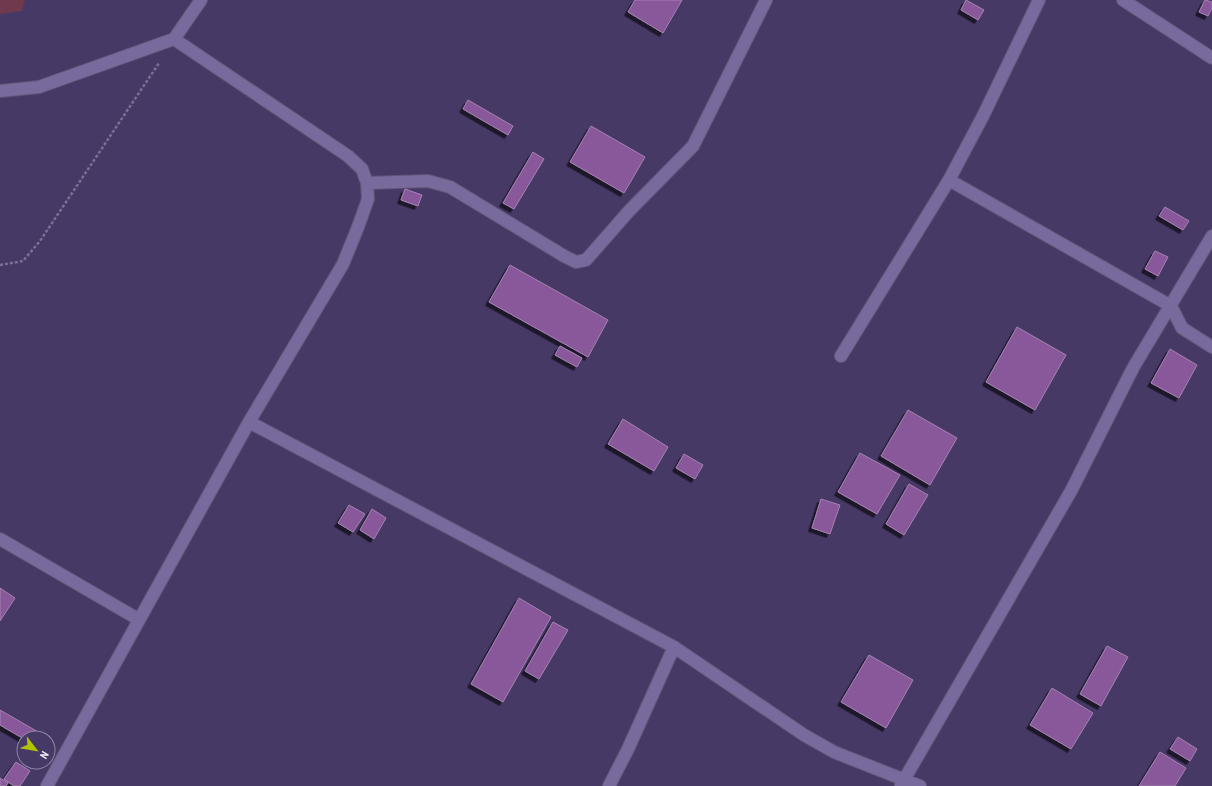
<svg xmlns="http://www.w3.org/2000/svg" width="1212" height="786" font-family="'Archivo Narrow',sans-serif">
	<defs>
		<filter id="shadow"><feDropShadow dx="-3.5" dy="3.5" stdDeviation="0" flood-color="#0009"/></filter>
	</defs>
	<rect width="100%" height="100%" fill="#473966"/>
	<path fill="#70394e" d="M0,0H25L22,11L0,14Z"/>
	<path fill="#89589b" stroke="#a482b1" filter="url(#shadow)" d="M635,0H682L663,33L628,12Z
		M966,0L984,10L978,20L961,10Z
		M1205,0L1212,2V8L1208,16L1199,12Z
		M468,100L513,126L508,135L463,109Z
		M591,126L645,157L624,193L570,162Z
		M533,152L544,159L514,209L503,203Z
		M405,189L422,195L418,206L401,200Z
		M1165,207L1189,221L1183,230L1159,216Z
		M1155,251L1168,257L1158,276L1145,269Z
		M510,265L608,320L588,357L489,302Z
		M1017,327L1066,355L1035,410L986,382Z
		M560,346L582,358L577,367L555,355Z
		M1170,349L1197,365L1179,398L1151,383Z
		M908,410L957,438L930,485L881,456Z
		M623,419L668,447L654,471L608,444Z
		M860,453L900,475L877,514L838,492Z
		M684,454L703,465L695,479L676,468Z
		M909,484L928,495L904,535L886,524Z
		M821,499L840,505L830,534L812,528Z
		M349,505L365,514L353,532L338,523Z
		M372,509L386,518L374,539L360,530Z
		M0,588L15,598L0,621Z
		M519,598L551,617L503,702L471,684Z
		M553,622L568,630L539,679L525,671Z
		M1107,646L1128,657L1101,706L1080,694Z
		M869,655L913,680L886,728L841,702Z
		M1052,688L1093,713L1071,749L1030,725Z
		M0,710L40,733L38,738L24,739L0,725Z
		M1178,737L1197,749L1190,761L1170,749Z
		M1160,752L1186,768L1175,786H1139Z
		M16,762L30,771L20,786H14L4,779Z
		M0,778L8,783L6,786H0Z"/>
	<g fill="none" stroke-linecap="round" stroke-linejoin="round">
		<g stroke="#615678" stroke-width="14">
			<path id="minor" d="M1123,0L1212,58
				M0,91L39,87L174,39L201,0
				M949,180L1171,306L1182,328L1212,347
				M367,183L428,181L450,187L564,256L576,262L586,260L629,211L693,146L766,0
				M841,356L949,180L983,116L1039,0
				M249,422L674,647L804,735L834,752L920,786
				M0,539L138,619
				M901,785L1071,491L1133,368L1212,236
				M47,786L249,422L343,264L358,227L368,199L367,183L362,169L348,156L174,39
				M609,786L628,749L674,647"/>
		</g>
		<path stroke="#7b7093" stroke-width="2.5" stroke-dasharray="3 2" stroke-linecap="butt" d="M0,265L23,261L40,241L159,63"/>
		<use href="#minor" stroke="#786a9c" stroke-width="12"/>
	</g>
	<g transform="translate(36 750) rotate(121)"><circle r="19" fill="#473966" stroke="#8c83a2"/>
	<path d="M0-3L7 15L0 10L-7 15Z" fill="#b0c500"/>
	<text y="-6" font-size="11" font-weight="bold" text-anchor="middle" fill="#f4f1fc">N</text>
	</g>
</svg>
